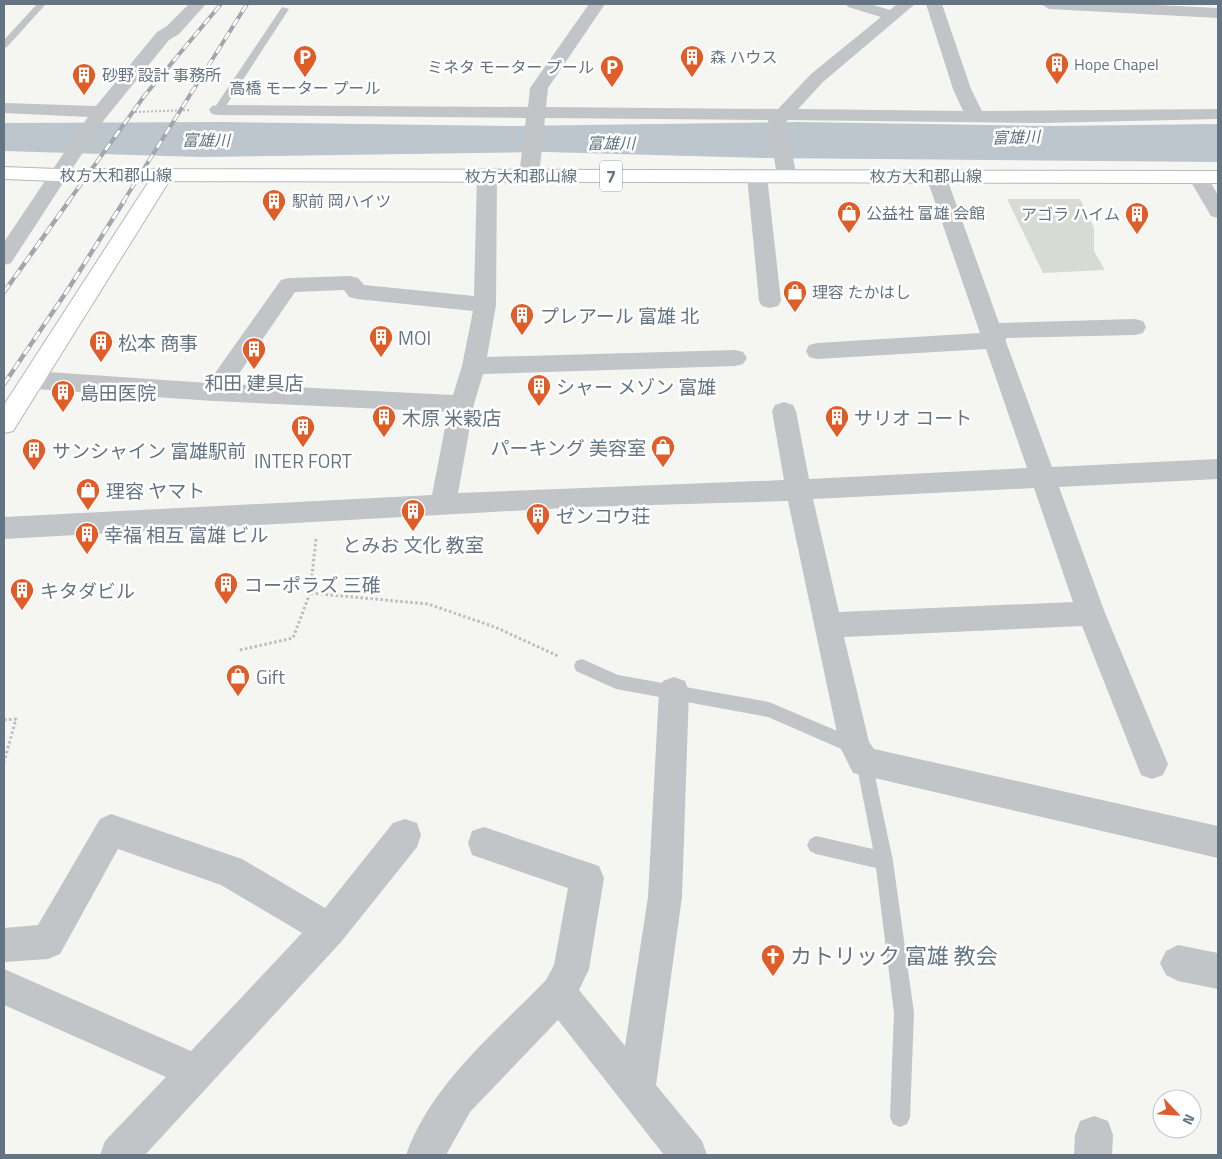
<svg xmlns="http://www.w3.org/2000/svg" width="1222" height="1159" font-family="'Titillium Web','Noto Sans JP',sans-serif">
	<rect width="100%" height="100%" fill="#f5f6f2"/>
	<path fill="#d6dcd3" d="M1007,199H1080L1094,228V251L1105,270L1043,273Z"/>
	<path fill="#bcc6cc" d="M221,122L514,126L798,122L1052,126L1218,124V162L763,158L546,152L200,157L4,151V123Z"/>
	<g fill="none" stroke-linecap="round" stroke-linejoin="round">
		<g stroke="#b3b8bc" stroke-width="2">
			<path id="secondary" d="M163,169L170,171L173,175L13,431L4,433V405L153,175L156,171Z"/>
		</g>
		<g stroke="#b4b8bc" stroke-width="2">
			<path id="primary" d="M4,167L57,169L1218,171V183L57,181L4,179Z"/>
		</g>
		<path stroke="#bbbdbf" stroke-width="2" stroke-dasharray="2 2" stroke-linecap="butt" d="M135,112L191,110
			M196,150L207,130"/>
		<path stroke="#bbbdbf" stroke-width="3" stroke-dasharray="2.5 2.5" stroke-linecap="butt" d="M316,539L310,593L428,604L495,627L558,656
			M240,650L293,638L310,593
			M4,720L16,719L4,762"/>
		<path fill="#c1c5c8" fill-rule="evenodd" d="M37,4H46L7,47L4,48V40Z
			M282,7L289,9L222,112H214L213,110Z
			M582,659L618,675L769,702L861,741L863,747L861,753L855,755L768,717L616,689L576,671L574,666L576,661Z
			M864,754L870,756L872,762L893,861L914,1013L910,1117L907,1124L900,1127L893,1124L890,1117L894,1013L876,868L816,854L810,851L807,845L810,839L816,836L873,849L856,762L858,756Z"/>
		<path fill="#c1c5c8" fill-rule="evenodd" d="M189,4H206L179,34L169,40L104,120L11,263L4,265V242L88,117L4,113V103L96,106L157,32L167,26Z
			M589,4H605L548,88L546,107L778,109L811,74L881,17L848,7L846,4H870L890,10L897,4H915L823,82L798,109L963,111L953,89L926,4H942L971,89L982,111L1218,109V119L1043,123L788,120L785,123L797,176L794,180H780L777,176L768,120L545,118L539,176L536,180H522L519,176L526,118L218,115L212,114L209,110L212,106L218,105L528,107L530,88Z
			M1041,4H1136L1218,8V18L1049,9Z
			M487,170L494,172L497,176L496,305L487,357L735,350L743,352L747,358L743,364L735,366L483,374L474,404L458,493L784,480L772,411L775,405L784,402L793,405L796,411L809,479L1027,468L986,349L817,359L809,357L806,351L809,345L817,343L980,333L926,176L929,172H943L946,176L999,323L1135,319L1143,321L1146,327L1143,333L1135,335L1006,338V342L1052,467L1218,459V479L1059,487L1105,613L1168,764L1163,775L1152,779L1141,775L1082,626L844,637L869,742L874,749L1218,826V858L853,773L840,747L788,501L583,507L4,539V517L432,495L448,412L214,401L34,389L26,386L22,380L26,374L34,371L208,383L281,280L289,278L350,276L358,278L364,285L474,296L477,176L480,172ZM344,290L349,297L357,299L473,311L462,366L453,395L232,384L295,292ZM1034,488L1073,602L839,612L813,499Z
			M757,170L764,172L767,176L781,301L778,306L770,308L762,306L759,301L747,176L750,172Z
			M1198,171L1205,173L1218,195V218L1211,216L1188,177L1191,173Z
			M674,677L685,681L689,691L682,897L656,1085L702,1141L707,1155H664L558,1020L470,1112L446,1155H406C431,1084 495,1033 546,980L554,965L568,888L472,855L468,843L472,831L484,827L599,866L604,878L589,969L579,990L625,1046L648,897L659,691L663,681Z
			M111,814L242,859L325,908L393,823L405,819L417,823L421,835L417,847L341,942L145,1155H100L105,1141L166,1077L4,1005V969L191,1051L302,933L221,885L118,849L60,954L48,959L4,962V928L38,925L100,819Z
			M1178,945L1218,953V989L1178,981L1166,975L1160,963L1166,951Z
			M1094,1116L1108,1121L1113,1135L1112,1155H1074L1075,1135L1080,1121Z"/>
		<use href="#secondary" fill="#fff" fill-rule="evenodd"/>
		<use href="#primary" fill="#fff" fill-rule="evenodd"/>
		<g stroke="#a2a7ad" stroke-width="4">
			<path id="rail-far1" d="M68,202L145,95L221,4
				M123,202L247,4"/>
		</g>
		<g stroke="#a2a7ad" stroke-width="4.5">
			<path id="rail" d="M4,292L69,201
				M4,384L67,291L124,201"/>
		</g>
		<use href="#rail-far1" stroke="#fff" stroke-width="2.5" stroke-dasharray="8" stroke-linecap="butt"/>
		<use href="#rail" stroke="#fff" stroke-width="3" stroke-dasharray="9" stroke-linecap="butt"/>
	</g>
	<defs>
		<g id="parking-pin" transform="scale(1.25)"><path d="M0 17L-7.5 6A9.5 9.5 0 1 1 7.5 6Z" fill="#df5d29" stroke="#fff"/><path d="M-3.5-5.5H1a3.5 3.5 0 0 1 0 7H-1V5.5H-3.5ZM-1-3.4V-.6H.8a1.4 1.4 0 0 0 0-2.8Z" fill="#fff"/></g>
		<g id="building-pin" transform="scale(1.25)"><path d="M0 17L-7.5 6A9.5 9.5 0 1 1 7.5 6Z" fill="#df5d29" stroke="#fff"/><path d="M-4-6H4V6H1V3H-1V6H-4ZM-2.5-4.3h1.7v1.8h-1.7ZM.8-4.3h1.7v1.8H.8ZM-2.5-1h1.7V.8h-1.7ZM.8-1h1.7V.8H.8Z" fill="#fff"/></g>
		<g id="shop-pin" transform="scale(1.25)"><path d="M0 17L-7.5 6A9.5 9.5 0 1 1 7.5 6Z" fill="#df5d29" stroke="#fff"/><path d="M-5-2.5h2.3a2.7 3.5 0 0 1 5.4 0H5L5.5 6h-11ZM-1.5-2.5h3a1.5 2.3 0 0 0-3 0Z" fill="#fff"/></g>
		<g id="church-pin" transform="scale(1.25)"><path d="M0 17L-7.5 6A9.5 9.5 0 1 1 7.5 6Z" fill="#df5d29" stroke="#fff"/><path d="M-1.2-6h2.4v3.5h3.3v2.4h-3.3V6h-2.4V-.1h-3.3v-2.4h3.3Z" fill="#fff"/></g>
	</defs>
	<g fill-rule="evenodd">
		<use href="#parking-pin" x="305" y="57"/>
		<use href="#building-pin" x="692" y="57"/>
		<use href="#building-pin" x="1057" y="64"/>
		<use href="#parking-pin" x="612" y="67"/>
		<use href="#building-pin" x="84" y="75"/>
		<use href="#building-pin" x="274" y="201"/>
		<use href="#shop-pin" x="849" y="213"/>
		<use href="#building-pin" x="1137" y="214"/>
		<use href="#shop-pin" x="795" y="292"/>
		<use href="#building-pin" x="522" y="315"/>
		<use href="#building-pin" x="381" y="337"/>
		<use href="#building-pin" x="101" y="342"/>
		<use href="#building-pin" x="254" y="349"/>
		<use href="#building-pin" x="539" y="386"/>
		<use href="#building-pin" x="63" y="392"/>
		<use href="#building-pin" x="384" y="417"/>
		<use href="#building-pin" x="837" y="417"/>
		<use href="#building-pin" x="303" y="427"/>
		<use href="#shop-pin" x="663" y="447"/>
		<use href="#building-pin" x="34" y="450"/>
		<use href="#shop-pin" x="88" y="490"/>
		<use href="#building-pin" x="413" y="511"/>
		<use href="#building-pin" x="538" y="515"/>
		<use href="#building-pin" x="87" y="534"/>
		<use href="#building-pin" x="226" y="584"/>
		<use href="#building-pin" x="22" y="590"/>
		<use href="#shop-pin" x="238" y="676"/>
		<use href="#church-pin" x="773" y="956"/>
	</g>
	<g text-anchor="middle" dominant-baseline="central" stroke-width="5" stroke-linejoin="round" paint-order="stroke">
		<g font-size="16" fill="#657482" stroke="#fff" text-anchor="start">
			<text x="710" y="57">森 ハウス</text>
			<text x="1074" y="64">Hope Chapel</text>
			<text x="594" y="67" text-anchor="end">ミネタ モーター プール</text>
			<text x="102" y="75">砂野 設計 事務所</text>
			<text x="305" y="88" text-anchor="middle">高橋 モーター プール</text>
			<text x="292" y="201">駅前 岡ハイツ</text>
			<text x="866" y="213">公益社 富雄 会館</text>
			<text x="1120" y="214" text-anchor="end">アゴラ ハイム</text>
			<text x="812" y="292">理容 たかはし</text>
		</g>
		<g font-size="16" font-style="italic" fill="#61757f" stroke="#fff">
			<text transform="translate(1016 137) rotate(-2)">富雄川</text>
			<text x="206" y="140">富雄川</text>
			<text x="611" y="143">富雄川</text>
		</g>
		<g font-size="16" fill="#657482" stroke="#fff">
			<text x="116" y="175">枚方大和郡山線</text>
			<text x="521" y="176">枚方大和郡山線</text>
			<text x="926" y="176">枚方大和郡山線</text>
		</g>
		<rect fill="#fff" stroke="#939ea8" stroke-width="1" x="600" y="160.5" width="22" height="31" rx="4"/>
		<g font-size="18" font-weight="bold" fill="#657482">
			<text x="611" y="176">7</text>
		</g>
		<g font-size="19" fill="#657482" stroke="#fff" text-anchor="start">
			<text x="540" y="315">プレアール 富雄 北</text>
			<text x="398" y="337">MOI</text>
			<text x="118" y="342">松本 商事</text>
			<text x="254" y="382" text-anchor="middle">和田 建具店</text>
			<text x="556" y="386">シャー メゾン 富雄</text>
			<text x="80" y="392">島田医院</text>
			<text x="402" y="417">木原 米穀店</text>
			<text x="854" y="417">サリオ コート</text>
			<text x="646" y="447" text-anchor="end">パーキング 美容室</text>
			<text x="52" y="450">サンシャイン 富雄駅前</text>
			<text x="303" y="460" text-anchor="middle">INTER FORT</text>
			<text x="106" y="490">理容 ヤマト</text>
			<text x="556" y="515">ゼンコウ荘</text>
			<text x="104" y="534">幸福 相互 富雄 ビル</text>
			<text x="413" y="544" text-anchor="middle">とみお 文化 教室</text>
			<text x="244" y="584">コーポラズ 三碓</text>
			<text x="40" y="590">キタダビル</text>
			<text x="256" y="676">Gift</text>
		</g>
		<g font-size="22" fill="#657482" stroke="#fff" text-anchor="start">
			<text x="790" y="956">カトリック 富雄 教会</text>
		</g>
	</g>
	<rect width="1222" height="1159" fill="none" stroke="#657482" stroke-width="10"/>
	<g transform="translate(1177 1114) rotate(115)"><circle r="24" fill="#ffffff" stroke="#c1c7cd"/>
	<path d="M0-4L9 19L0 12L-9 19Z" fill="#df5d29"/>
	<text y="-8" font-size="14" font-weight="bold" text-anchor="middle" fill="#657482">N</text>
	</g>
</svg>
